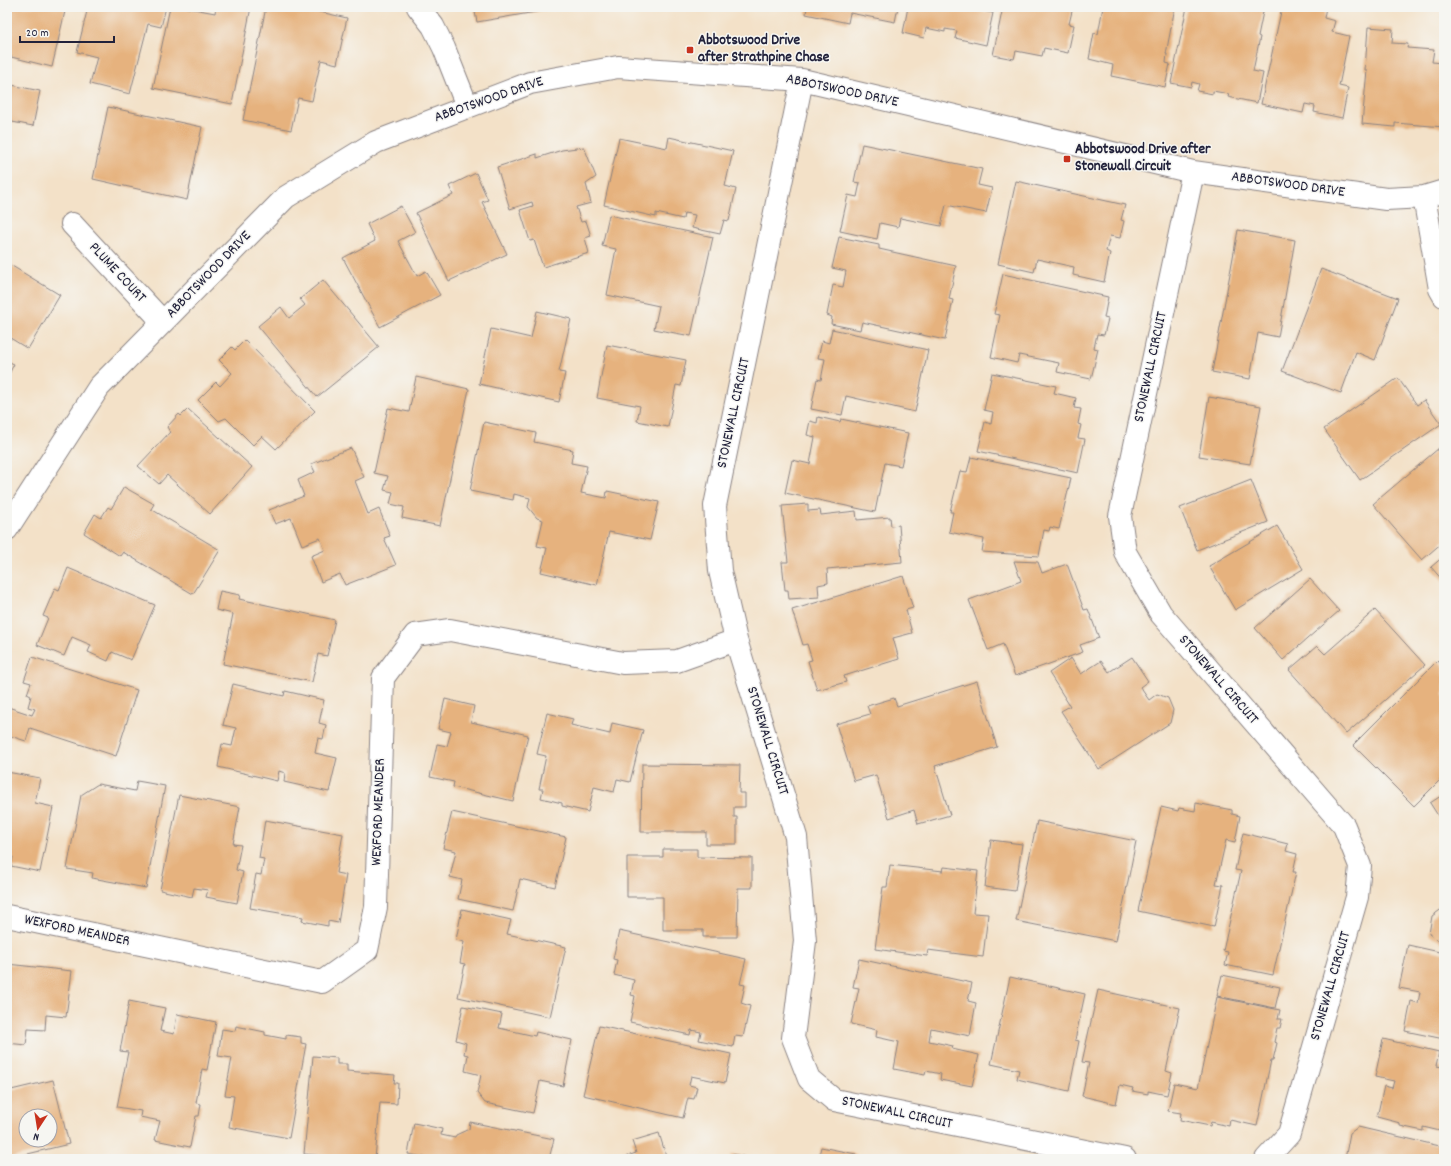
<svg xmlns="http://www.w3.org/2000/svg" width="1451" height="1166" font-family="Dekko,sans-serif">
	<rect width="100%" height="100%" fill="#f6f6f2"/>
	<filter id="ink" filterUnits="userSpaceOnUse"><feTurbulence type="fractalNoise" baseFrequency=".025" numOctaves="2"/><feDisplacementMap in="SourceGraphic" scale="8" xChannelSelector="R" yChannelSelector="G"/><feConvolveMatrix kernelMatrix="1 2 1 2 8 2 1 2 1" color-interpolation-filters="sRGB"/></filter>
	<filter id="wash" filterUnits="userSpaceOnUse"><feTurbulence type="fractalNoise" baseFrequency=".012" numOctaves="4" result="noise"/><feDisplacementMap in="SourceGraphic" scale="16" xChannelSelector="R" yChannelSelector="G"/><feGaussianBlur stdDeviation="0.9" result="paint"/><feColorMatrix in="noise" values="0 0 0 0 0 0 0 0 0 0 0 0 0 0 0 0 0 1.4 0 .05"/><feComposite in="paint" operator="in"/></filter>
	<g filter="url(#wash)">
		<rect width="100%" height="100%" fill="#f3e1c8"/>
		<g id="blocks">
			<path fill="#e6b27e" fill-rule="evenodd" d="M7,7H66L52,67L7,56Z
				M80,7H166L161,27L148,24L130,94L90,84L97,57L77,52L87,11L79,9Z
				M170,7H183L215,13L216,7H251L232,104L153,88Z
				M266,7H297L347,18L337,64L321,60L312,101L298,98L291,130L243,120Z
				M474,7H558L559,8L477,22Z
				M807,7H898L895,22L850,13L848,23L806,14Z
				M908,7H979L978,10L993,13L986,45L955,38L957,31L945,29V32L926,28L924,38L903,33Z
				M1003,7H1073L1069,24L1074,25L1068,53L1044,48L1042,56L1016,51L1014,59L993,55Z
				M1103,7H1175L1166,54H1167L1166,63L1170,64L1165,87L1111,76L1113,65L1089,59L1094,33L1098,34Z
				M1187,7H1264L1258,36L1260,37L1253,71L1263,73L1257,103L1228,97L1229,94L1213,91V94L1197,91L1199,84L1192,82L1191,87L1171,83Z
				M1282,7H1326L1324,18L1335,21L1332,32L1349,36L1339,86L1348,88L1342,118L1314,112L1315,106L1305,104L1303,113L1261,104Z
				M1368,27L1393,29L1392,43L1408,44L1407,48L1434,50L1432,62L1443,63L1442,74H1444V127L1395,123V127L1362,124L1367,70H1365Z
				M7,84L40,91L33,126L7,121Z
				M108,107L202,127L187,200L93,179Z
				M669,137L733,151L725,186L736,189L729,221L724,220L720,234L692,228L695,215L684,213L683,219L656,213V217L604,205L619,138L667,148Z
				M862,144L982,169L978,185L992,188L986,213L946,205L941,226L900,218L898,227L880,223L877,239L840,231L848,195L857,197L860,183L854,182Z
				M584,147L596,177L586,184L591,203L576,207L581,222L586,221L591,236L585,238L589,253L543,267L534,240L530,241L520,210L533,206L532,202L510,209L497,167L537,154V158L562,150Z
				M476,173L488,200L482,202L507,254L449,281L416,213L453,195L449,186Z
				M1016,181L1125,205L1121,220L1124,221L1120,238L1110,236L1106,251L1110,253L1104,282L1073,275L1074,267L1037,259L1034,272L998,264Z
				M401,206L415,232L398,241L417,276L426,271L440,295L380,327L343,258L375,241L367,224Z
				M609,215L713,237L691,336L654,329L659,306L607,295L616,249L602,246Z
				M1238,230L1295,240L1278,337L1258,333L1250,379L1212,372Z
				M839,237L879,245V249L956,266L949,299L953,300L945,340L862,322L860,330L831,324L832,317L827,315L833,285L843,287L846,271L832,268Z
				M7,263L60,295L28,349L7,336Z
				M1321,269L1398,298L1375,360L1356,352L1341,393L1282,371Z
				M1003,274L1108,297L1104,318L1108,319L1104,335L1097,334L1094,348L1098,349L1091,379L1057,372L1059,363L1019,355L1017,363L991,357L1000,315L994,314Z
				M323,280L379,347L317,397L258,326L281,307L289,318L305,305L300,299Z
				M537,311L571,319L559,372L565,373L559,402L479,384L491,329L531,338Z
				M832,329L928,350L915,412L846,396L842,415L811,409L817,379L821,380L825,359L818,358L822,341L829,343Z
				M245,340L315,411L276,449L262,436L253,445L226,418L219,421L198,400L216,382L220,386L232,373L219,360L232,347L235,350Z
				M607,345L686,360L681,386L676,385L668,427L637,421L640,406L597,398Z
				M7,361L14,364L7,378Z
				M992,373L1056,386L1054,393L1076,398L1074,408L1081,409L1078,424L1081,425L1078,438L1085,439L1078,473L978,451L985,422L991,424L993,412L984,410Z
				M416,377L469,389L440,526L402,518L404,507L390,504L393,492L384,490L388,476L374,473L388,408L409,412Z
				M1398,378L1417,405L1424,400L1441,424L1360,480L1324,429Z
				M1209,397L1261,406L1250,464L1199,456Z
				M188,409L252,467L210,514L167,475L159,484L138,466L170,432L167,427L179,414L181,416Z
				M818,417L840,422L841,419L908,433L901,466L885,463L875,512L785,493L792,460L810,464L815,437L807,435L810,421L817,423Z
				M484,422L536,433L534,442L573,450L571,463L587,466L581,493L606,498L607,491L659,502L650,540L609,532L597,585L541,572L547,548L537,546L543,520L537,518L528,507L530,498L514,494L513,500L470,491Z
				M351,448L364,477L355,481L368,514L379,509L390,536L384,538L396,565L345,585L340,574L321,582L311,556L325,550L320,538L302,545L291,518L275,524L269,510L304,496L298,480L315,472L311,464Z
				M1439,448L1444,453V541L1422,560L1373,504Z
				M971,457L1071,478L1059,529L1050,527L1049,531L1044,530L1039,556L982,552L984,539L949,532L953,512H950L960,471L967,472Z
				M1251,480L1268,522L1197,550L1180,508Z
				M124,487L154,504L151,509L220,550L193,594L123,552L120,556L84,533L95,514L101,518L108,507L111,509Z
				M808,504V511L820,510L821,515L856,511L857,520L890,517L891,526L899,525L902,562L827,569L828,583L818,585L819,597L789,599L788,590H785L782,562H788L782,506Z
				M1277,526L1303,569L1235,610L1209,566Z
				M1444,556V582L1431,567Z
				M1014,561L1038,562L1042,573L1067,564L1084,610L1088,609L1099,638L1080,645L1083,652L1015,676L1003,644L988,650L969,600L1021,581Z
				M68,568L155,605L131,660L112,652L108,661L88,652L91,645L72,637L64,656L37,645L48,618L43,616L55,588L59,590Z
				M903,576L913,608L906,610L912,633L893,638L899,659L844,676L846,682L817,690L808,661L812,660L807,644L803,645L792,610Z
				M1310,579L1339,611L1283,660L1255,628Z
				M220,591L240,595L239,599L335,620L327,656L318,654L312,682L223,664L233,614L216,610Z
				M1375,610L1425,665L1346,734L1289,670L1317,646L1325,654Z
				M32,657L137,690L116,756L30,728L26,741L7,735L8,707L32,715L35,709L28,707L31,696L27,694L31,683L24,681Z
				M1132,657L1148,681L1140,687L1149,700L1157,694L1168,698L1173,710L1170,723L1099,769L1061,711L1070,706L1049,673L1071,658L1081,674L1101,661L1109,672Z
				M1438,660L1444,666V776L1414,806L1353,745Z
				M977,681L997,747L935,766L950,815L918,824L914,810L889,818L876,775L854,781L836,724L870,714L867,706L894,698L897,706Z
				M233,684L284,696L285,691L324,700L319,723L326,725L323,739L318,738L315,753L337,758L329,792L284,782L285,773L279,771L277,781L218,767L222,744L232,746L236,728L223,725Z
				M445,699L474,706L471,722L528,735L513,801L453,787L454,782L430,777L437,744L447,746L451,732L438,729Z
				M547,713L573,719L571,725L610,734L612,723L643,730L630,782L617,779L614,792L594,787L588,812L562,806V803L541,798L543,789H539L546,756L537,754Z
				M642,764L740,765L739,793H745V807H734V817H737V844H706V832H641Z
				M7,772L40,778L35,803L53,807L40,872L11,866L13,857L7,855Z
				M137,781L165,786L146,888L92,878L93,873L67,869L81,795L98,784L135,791Z
				M1444,794V825L1430,803Z
				M179,795L240,807L233,844L241,845L236,870L243,872L237,903L206,897L208,890L194,888L192,897L160,890Z
				M1196,803L1232,810V814L1240,816L1235,842L1226,840L1216,884L1223,885L1214,927L1138,911L1161,807L1178,811L1179,808L1195,811Z
				M452,812L566,837L555,887L520,879L513,911L458,899L462,880L450,877L456,851L443,848Z
				M265,820L343,834L336,873L346,875L338,923L328,921V926L302,921L303,917L250,908L256,874L261,875L264,859L259,858Z
				M1037,821L1136,841L1116,941L1016,921Z
				M1243,833L1288,844L1286,851L1297,854L1293,872H1296L1273,975L1225,965L1228,952L1223,951L1241,871L1235,870Z
				M991,840L1022,844L1015,891L985,887Z
				M663,849H697V857L752,858V888H738L737,937H703V930H663V897H627V857H663Z
				M890,865L943,871L944,867L978,871L973,913L988,914L983,957L928,950L927,956L875,949L883,887H887Z
				M1443,908L1444,909V943L1440,942L1429,934L1432,916Z
				M462,909L511,920L507,934L566,947L550,1017L458,997L465,964L460,963L464,942L456,940Z
				M619,931L746,959L740,984L745,985L741,1003L750,1006L743,1037L735,1036L733,1047L699,1040L701,1032L691,1030L690,1035L630,1022L635,996L631,995L634,980L614,975L617,960L613,959Z
				M1408,945L1444,953V1039L1405,1031L1411,1001L1418,1003L1420,992L1399,988Z
				M859,959L972,983L968,1001L976,1003L970,1036L931,1028L929,1041L953,1046L952,1049L979,1055L972,1086L940,1080L941,1074L926,1071L925,1075L894,1069L899,1042L876,1037L877,1030L851,1024L859,988L853,987Z
				M7,964L72,971L66,1017L46,1015L45,1030L28,1029L26,1045L7,1043Z
				M1222,975L1280,987L1275,1008L1217,996Z
				M1010,977L1085,994L1075,1040L1079,1041L1069,1091L1017,1079L1019,1070L991,1064Z
				M1098,990L1180,1008L1166,1071L1172,1073L1167,1095L1148,1091V1094L1132,1091L1133,1088L1120,1085L1116,1104L1082,1096L1089,1063L1082,1062Z
				M1217,997L1280,1010L1278,1019H1282L1280,1028H1277L1274,1042L1277,1043L1273,1060H1271L1257,1126L1230,1120L1229,1126L1211,1122L1210,1126L1180,1120L1181,1113L1168,1111L1174,1083L1198,1088Z
				M129,1001L165,1008L160,1031L174,1034L177,1014L216,1022L207,1070L202,1069L196,1103L201,1104L199,1116H196L190,1147L155,1140L160,1121L140,1117L141,1111L117,1107L128,1052L120,1051Z
				M463,1006L502,1014L499,1028L535,1036L536,1032L572,1040L563,1086L540,1081L533,1113L485,1103L477,1093L481,1075L465,1071L468,1055L464,1054L466,1043L456,1040Z
				M236,1026L265,1032V1035L286,1039V1035L301,1037V1043L306,1044L289,1138L229,1127L234,1096L225,1095L232,1058L218,1056L222,1029L235,1031Z
				M599,1026L731,1054L725,1083L691,1076L689,1085L697,1087L694,1099L688,1098L683,1118L583,1095Z
				M1383,1039L1439,1052L1436,1066L1443,1067L1444,1064V1128L1441,1127L1440,1131L1423,1127V1131L1400,1126V1123L1377,1117L1384,1086L1392,1088L1394,1081L1375,1077Z
				M313,1056L337,1058V1064H347V1071L395,1075L394,1083H398L397,1104L380,1103L375,1159H354L304,1154Z
				M53,1080L69,1144L7,1159V1091ZM26,1116H50V1140H26Z
				M470,1122L554,1139L549,1159H433L408,1154L414,1123L442,1129L441,1135L455,1138L456,1135L469,1129Z
				M1358,1127L1444,1147V1159H1345L1350,1133Z
				M659,1133L667,1159H619L636,1153L632,1141Z
				M821,1147L856,1154L855,1159H818Z
				M732,1154L751,1158V1159H730Z"/>
		</g>
	</g>
	<g filter="url(#ink)">
		<use href="#blocks" fill-opacity="0" stroke="#8a8282" stroke-width="1"/>
		<g fill="none" stroke-linecap="round" stroke-linejoin="round">
			<g stroke="#8a8282" stroke-width="24">
				<path id="minor" d="M418,7L433,26L444,48L467,106
					M802,80L715,506L720,571L736,640L796,837L805,941L793,1038L809,1079L834,1100L1125,1159
					M1193,172L1120,516L1125,552L1161,614L1344,826L1360,866L1357,897L1289,1134L1266,1159
					M1424,197L1440,289L1444,296
					M72,224L163,322
					M7,529L99,387L286,197L376,142L530,83L618,67L802,80L1193,172L1386,199L1424,197L1444,191
					M7,916L322,982L367,950L376,907L383,678L415,635L450,630L623,663L677,661L736,640"/>
			</g>
			<use href="#minor" stroke="#fff" stroke-width="22"/>
		</g>
	</g>
	<g fill="#c8321e" stroke="#f6f6f2" stroke-width="1.5">
		<rect x="686" y="46" width="8" height="8" rx="2"/>
		<rect x="1063" y="155" width="8" height="8" rx="2"/>
	</g>
	<g text-anchor="middle" dominant-baseline="central" stroke-width="3" stroke-linejoin="round" paint-order="stroke">
		<g font-size="15" font-weight="bold" fill="#22223b" stroke="#f6f6f2" text-anchor="start">
			<text x="698" y="41">Abbotswood Drive<tspan x="698" dy="17">after Strathpine Chase</tspan></text>
			<text x="1075" y="150">Abbotswood Drive after<tspan x="1075" dy="17">Stonewall Circuit</tspan></text>
		</g>
		<g font-size="15" fill="#22223b" stroke="#f6f6f2">
			<text transform="translate(842 91) rotate(12)">ABBOTSWOOD DRIVE</text>
			<text transform="translate(489 100) rotate(-19)">ABBOTSWOOD DRIVE</text>
			<text transform="translate(1288 185) rotate(8)">ABBOTSWOOD DRIVE</text>
			<text transform="translate(117 273) rotate(47)">PLUME COURT</text>
			<text transform="translate(209 275) rotate(-46)">ABBOTSWOOD DRIVE</text>
			<text transform="translate(1151 367) rotate(-78)">STONEWALL CIRCUIT</text>
			<text transform="translate(734 413) rotate(-78)">STONEWALL CIRCUIT</text>
			<text transform="translate(1218 680) rotate(49)">STONEWALL CIRCUIT</text>
			<text transform="translate(767 741) rotate(73)">STONEWALL CIRCUIT</text>
			<text transform="translate(379 812) rotate(-88)">WEXFORD MEANDER</text>
			<text transform="translate(77 931) rotate(12)">WEXFORD MEANDER</text>
			<text transform="translate(1331 986) rotate(-74)">STONEWALL CIRCUIT</text>
			<text transform="translate(897 1113) rotate(12)">STONEWALL CIRCUIT</text>
		</g>
	</g>
	<rect width="1451" height="1166" fill="none" stroke="#f6f6f2" stroke-width="24"/>
	<g transform="translate(38 1128) rotate(192)"><circle r="19" fill="#f6f6f2" stroke="#a1a1a9"/>
	<path d="M0-3L7 15L0 10L-7 15Z" fill="#c8321e"/>
	<text y="-6" font-size="11" font-weight="bold" text-anchor="middle" fill="#22223b">N</text>
	</g>
	<path d="M20 36v6h94v-6" fill="none" stroke="#22223b" stroke-width="2"/>
	<text x="26" y="36" font-size="12" fill="#22223b" stroke="#f6f6f2" stroke-width="3" paint-order="stroke">20 m</text>
</svg>
